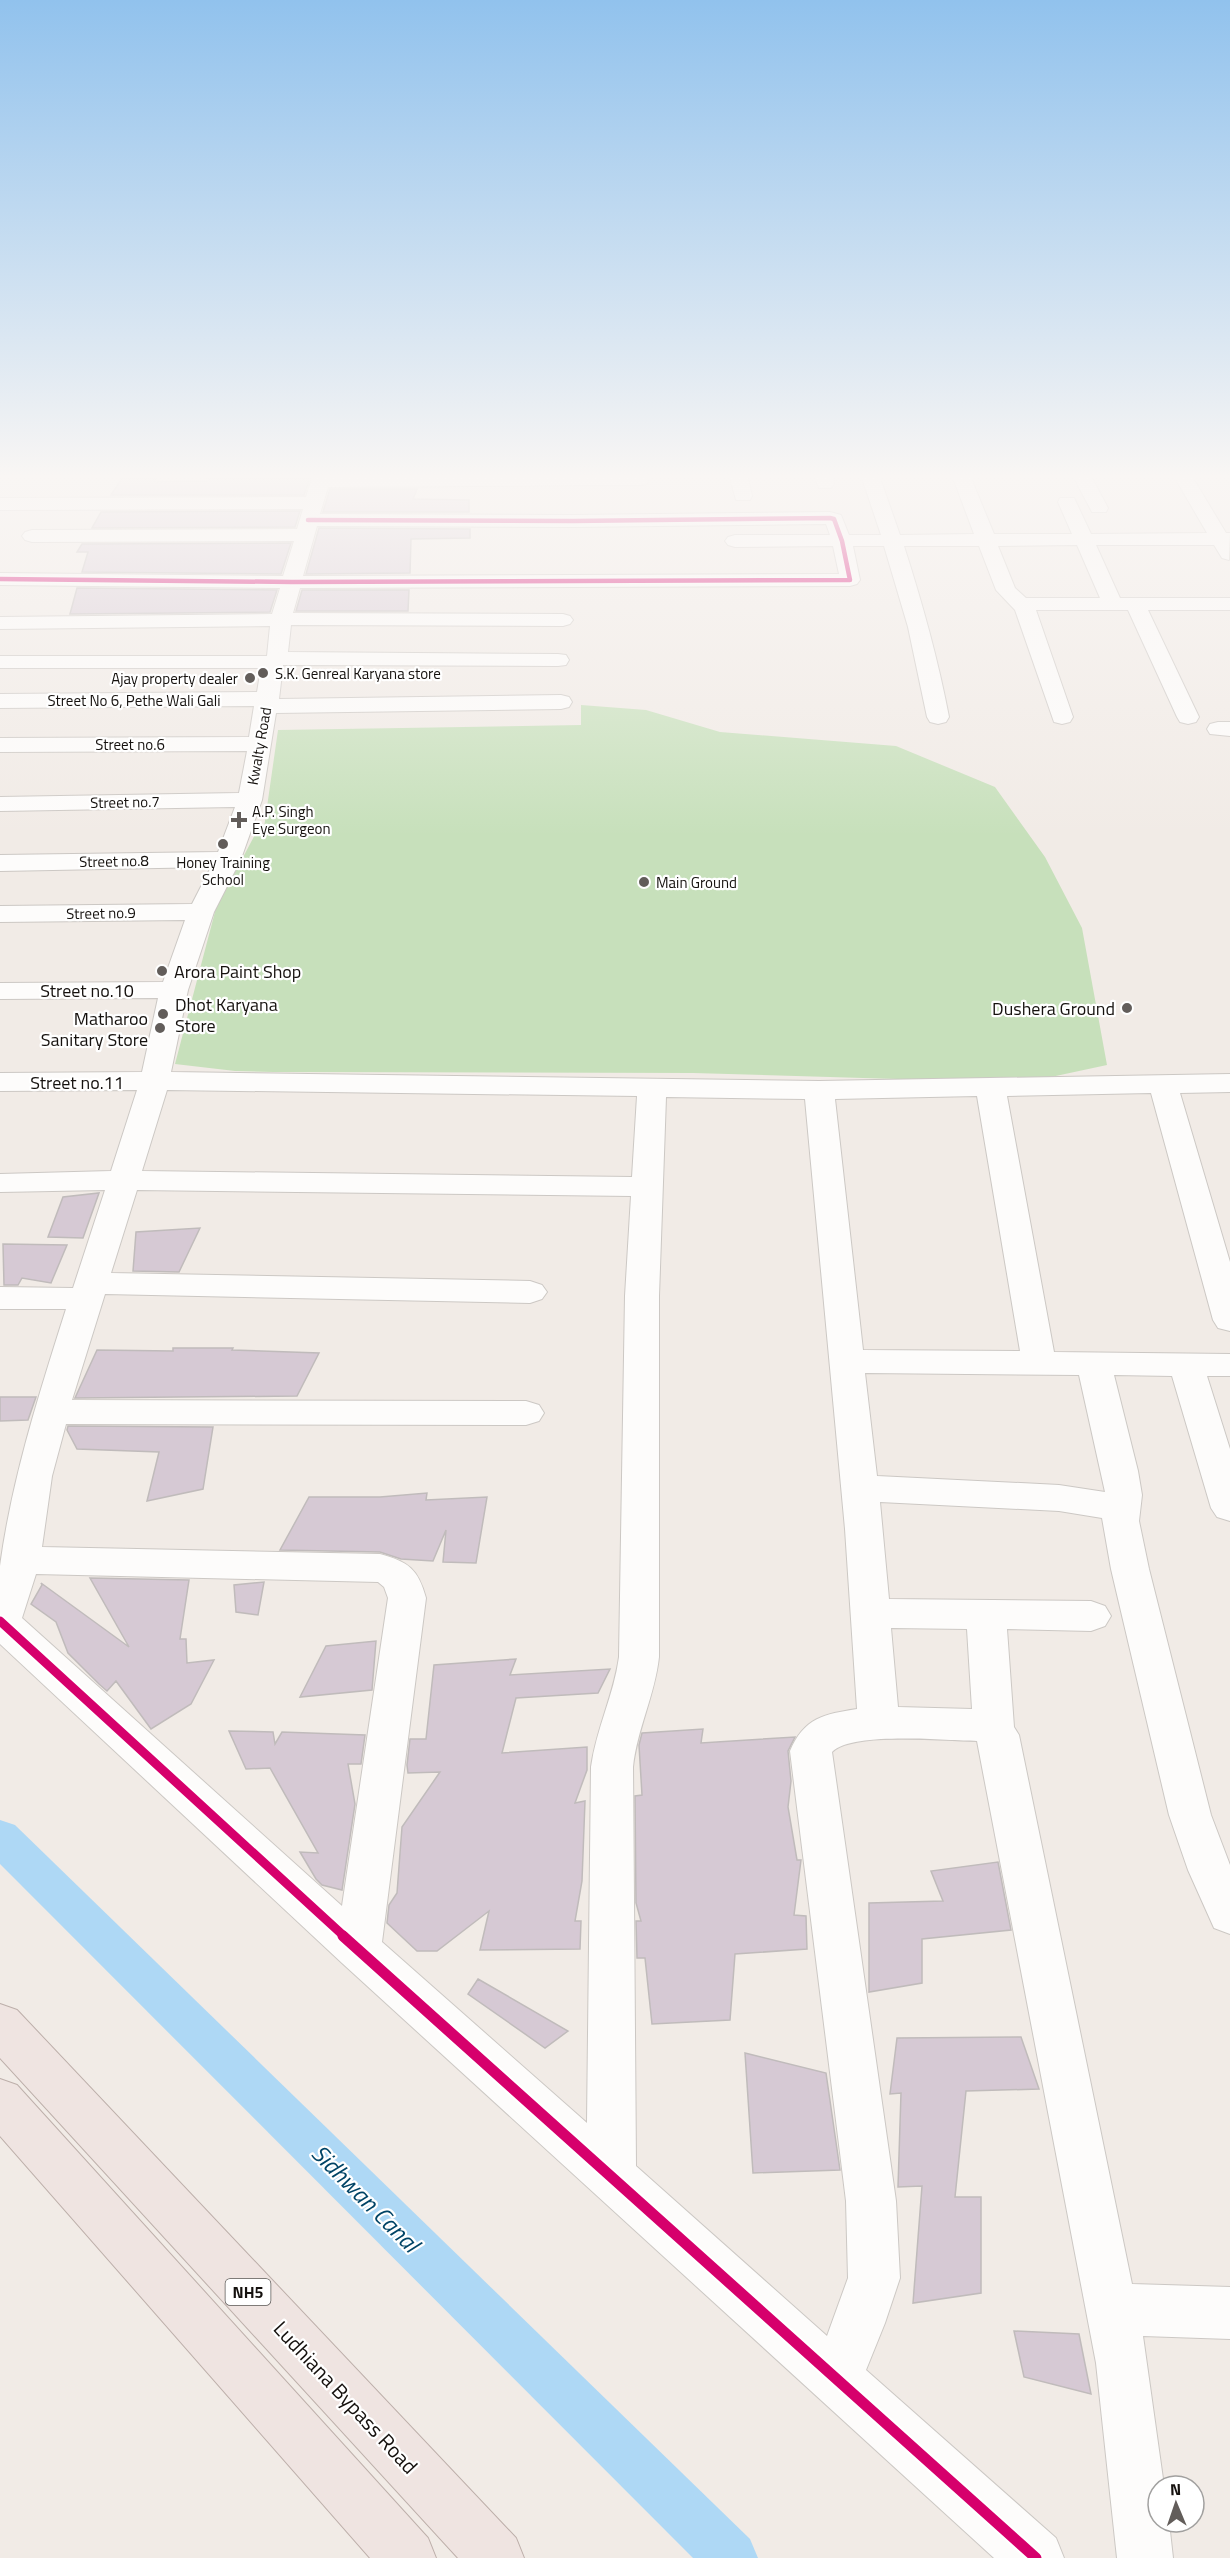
<svg xmlns="http://www.w3.org/2000/svg" width="1230" height="2558" font-family="'Titillium Web',sans-serif">
	<rect width="100%" height="100%" fill="#f1ebe6"/>
	<path fill="#c7e0bb" d="M581,705L646,710L720,732L896,746L995,787L1045,857L1082,928L1107,1065L1051,1077L931,1080L693,1073L273,1072L235,1071L175,1064L216,908L258,829L264,828L278,730L581,725Z"/>
	<g fill="none" stroke-linecap="round" stroke-linejoin="round">
		<path fill="#aed8f5" fill-rule="evenodd" d="M0,1820L15,1825L750,2539L758,2558H693L0,1864Z"/>
	</g>
	<path fill="#d6c9d4" stroke="#c0bbbb" stroke-width="1.5" d="M122,478H156L155,482L207,481V478H310L304,495H111Z
		M330,489H417L413,499L469,500V512H323Z
		M300,511L295,527L92,528L101,512Z
		M319,528L470,529V538L411,539L410,573L306,574Z
		M291,543L281,574L82,572L88,552H77L82,544Z
		M77,588L277,590L270,612L70,614Z
		M302,590H409L408,611H296Z
		M99,1193L83,1238L48,1237L63,1197Z
		M200,1228L179,1272L133,1271L136,1232Z
		M3,1244L67,1245L51,1283L22,1278L18,1285H4Z
		M173,1348H233L232,1350L319,1353L297,1396L75,1398L97,1350L173,1351Z
		M0,1397H36L28,1420L0,1421Z
		M68,1426L213,1427L203,1489L147,1501L159,1452L77,1449L67,1430Z
		M427,1493L426,1500L487,1497L476,1563L443,1562L446,1530L433,1561L401,1559L380,1552L280,1550L309,1497H380Z
		M90,1578L189,1580L180,1639H186L187,1663L214,1660L191,1704L151,1729L116,1681L107,1691L99,1684L68,1653L56,1622L31,1604L42,1585L41,1583L129,1647Z
		M264,1582L258,1615L236,1612L234,1585Z
		M376,1641L372,1690L300,1697L326,1646Z
		M516,1659L510,1675L610,1669L598,1693L516,1698L502,1753L587,1747V1770L575,1803L585,1801L582,1881L575,1921H581L580,1949L480,1950L489,1911L437,1951H417L387,1923L389,1905L397,1893L402,1827L440,1772L408,1773L407,1765L410,1739H426L434,1665Z
		M703,1729L701,1743L795,1737L788,1751L791,1781L788,1807L797,1860H801L794,1915L806,1916L807,1949L735,1954L730,2020L652,2024L645,1958H637L636,1921H641L636,1903L635,1796L642,1795L639,1745L642,1733Z
		M229,1731L273,1732L275,1744L282,1732L365,1735L361,1764H348L355,1804L342,1890L322,1885L316,1879L300,1852L318,1853L270,1768L246,1769Z
		M998,1862L1011,1930L922,1939V1983L869,1992V1903L943,1901L931,1871Z
		M478,1979L568,2031L545,2048L468,1994Z
		M1021,2037L1039,2089L966,2091L955,2197H981V2293L913,2303L922,2186L898,2187L901,2093L890,2094L897,2038Z
		M745,2053L826,2073L840,2170L753,2173Z
		M1014,2331L1079,2334L1091,2394L1024,2377Z"/>
	<g fill="none" stroke-linecap="round" stroke-linejoin="round">
		<g stroke="#ccc8c4" stroke-width="2">
			<path id="minor" d="M312,478H649L647,484L641,485L328,487L320,514L573,515L830,512L841,515L849,535H881L862,478H880L900,535L974,534L953,478H971L994,534H1072L1058,502L1060,498H1074L1076,502L1091,534L1207,533L1175,478H1193L1226,533H1230L1229,560L1222,558L1214,545H1096L1120,598H1230V610H1148L1199,717L1196,722L1188,724L1180,722L1177,717L1128,610H1036L1073,717L1070,722L1062,724L1054,722L1015,610L996,590L979,546H904C922,602 938,659 949,717L946,722L938,724L930,722L927,717L908,627L884,546H853L860,580L857,584L850,586L300,588L293,613L563,614L570,616L573,620L570,624L563,626L291,625L288,652L558,654L566,655L569,660L566,665L558,666L283,665L279,699L561,695L569,697L572,702L569,707L561,709L276,713L262,800L241,859L214,912L188,990L171,1072L819,1081L1230,1074V1092L1180,1093L1230,1262V1331L1218,1328L1213,1320L1151,1093L1007,1096L1054,1352L1230,1354V1376H1207L1230,1449V1521L1217,1517L1211,1508L1172,1376L1114,1375L1138,1471L1142,1495L1139,1521L1149,1569L1211,1815L1230,1865V1934L1214,1928L1188,1870L1169,1815L1111,1569L1102,1518L1059,1511L880,1502L889,1599L1091,1601L1105,1606L1111,1616L1105,1626L1091,1631L1007,1629L1014,1727L1019,1735L1132,2284L1230,2287V2339L1143,2336L1164,2486H1158V2522H1169L1173,2558H1117L1096,2363L977,1741C947,1741 853,1731 832,1752L896,2201L900,2278L885,2323L866,2370L1056,2538L1064,2558H994L342,1963L0,1644C0,1619 0,1591 0,1566C12,1478 39,1394 66,1309H0V1287L73,1288L105,1190L0,1192V1174L111,1171L137,1090L0,1091V1073L142,1072L158,998L0,999V983L163,982L185,920L0,922V906L192,904L211,867L0,871V855L218,852L235,807L0,811V797L239,793L247,751L0,752V738L249,737L254,706L0,708V694L257,692L261,668H0V656H267L270,626L0,629V617L272,614L280,588L0,585V573L283,576L294,541L32,542L25,540L22,536L25,532L32,530L297,529L303,509L0,510V498L306,497ZM826,524L830,535H735L728,537L725,541L728,545L735,547L833,546L839,574L303,576L317,526L573,527ZM1077,545L1100,598H1026L1015,588L998,546ZM167,1090L637,1096L632,1177L142,1171ZM977,1096L1020,1351L863,1350L835,1099ZM666,1097L805,1099L845,1529L857,1709C824,1714 804,1718 790,1751L846,2201L848,2278L827,2336L636,2166L633,1767C637,1729 655,1695 659,1657V1296ZM137,1190L631,1196L625,1296L619,1657C614,1695 596,1729 591,1767L587,2123L382,1942L426,1598C418,1569 409,1562 380,1554L42,1547L52,1476L66,1424L526,1425L539,1421L544,1413L539,1405L526,1401L72,1400L105,1294L530,1303L542,1299L547,1292L542,1285L530,1281L111,1273ZM865,1373L1079,1375L1105,1492L1059,1485L877,1476ZM36,1574L378,1582L384,1587L388,1598L342,1906L22,1618ZM891,1628L967,1629L972,1709L898,1707Z
				M730,478H748L752,496L750,500H736Z
				M815,478H833L834,484L831,488H819Z
				M1074,478H1092L1108,508L1106,512H1092Z
				M1218,722H1230V736L1210,734L1207,729L1210,724Z"/>
		</g>
		<g stroke="#bdafaa" stroke-width="2">
			<path id="highway" d="M0,2004L17,2010L516,2538L524,2558H458L0,2058Z
				M0,2079L17,2085L428,2538L436,2558H370L0,2136Z"/>
		</g>
		<use href="#minor" fill="#fdfcfb" fill-rule="evenodd"/>
		<use href="#highway" fill="#efe4e1" fill-rule="evenodd"/>
		<g stroke="#fff" stroke-width="7">
			<path id="cycleway-far2" d="M0,579L292,582L850,580L842,541L834,519L830,518L573,521L308,520"/>
		</g>
		<g stroke="#fff" stroke-width="13">
			<path id="cycleway-far1" d="M0,1621L345,1937"/>
		</g>
		<g stroke="#fff" stroke-width="15">
			<path id="cycleway" d="M343,1936L1036,2558"/>
		</g>
		<use href="#cycleway-far2" stroke="#d6006c" stroke-width="4.5"/>
		<use href="#cycleway-far1" stroke="#d6006c" stroke-width="9"/>
		<use href="#cycleway" stroke="#d6006c" stroke-width="11"/>
	</g>
	<linearGradient id="sky" x2="0" y2="1"><stop stop-color="#91c2ed"/><stop offset="0.57" stop-color="#f9f6f4"/><stop offset="1" stop-color="#f9f6f4" stop-opacity="0"/></linearGradient>
	<rect width="1230" height="836" fill="url(#sky)"/>
	<g fill="#625d5a" stroke="#fff" stroke-width="2">
		<circle cx="263" cy="673" r="6"/>
		<circle cx="250" cy="678" r="6"/>
		<path d="M236 811h6v6h6v6h-6v6h-6v-6h-6v-6h6z"/>
		<circle cx="223" cy="844" r="6"/>
		<circle cx="644" cy="882" r="6"/>
		<circle cx="162" cy="971" r="6"/>
		<circle cx="1127" cy="1008" r="6"/>
		<circle cx="163" cy="1014" r="6"/>
		<circle cx="160" cy="1028" r="6"/>
	</g>
	<g text-anchor="middle" dominant-baseline="central" stroke-width="4.5" stroke-linejoin="round" paint-order="stroke">
		<g font-size="15" fill="#15110e" stroke="#fff" text-anchor="start">
			<text x="275" y="673">S.K. Genreal Karyana store</text>
			<text x="238" y="678" text-anchor="end">Ajay property dealer</text>
			<text x="252" y="811">A.P. Singh<tspan x="252" dy="17">Eye Surgeon</tspan></text>
			<text x="223" y="862" text-anchor="middle">Honey Training<tspan x="223" dy="17">School</tspan></text>
			<text x="656" y="882">Main Ground</text>
		</g>
		<g font-size="15" fill="#15110e" stroke="#fff">
			<text x="134" y="700">Street No 6, Pethe Wali Gali</text>
			<text x="130" y="744">Street no.6</text>
			<text transform="translate(259 746) rotate(-80)">Kwalty Road</text>
			<text transform="translate(125 802) rotate(-1)">Street no.7</text>
			<text transform="translate(114 861) rotate(-1)">Street no.8</text>
			<text transform="translate(101 913) rotate(-1)">Street no.9</text>
		</g>
		<rect fill="#fff" stroke="#5b5856" stroke-width="1.5" x="225.5" y="2279" width="45" height="26" rx="4.5"/>
		<g font-size="16" font-weight="bold" fill="#15110e">
			<text x="248" y="2292">NH5</text>
		</g>
		<g font-size="18" fill="#15110e" stroke="#fff" text-anchor="start">
			<text x="174" y="971">Arora Paint Shop</text>
			<text x="175" y="1004">Dhot Karyana<tspan x="175" dy="21">Store</tspan></text>
			<text x="1115" y="1008" text-anchor="end">Dushera Ground</text>
			<text x="148" y="1018" text-anchor="end">Matharoo<tspan x="148" dy="21">Sanitary Store</tspan></text>
		</g>
		<g font-size="18" fill="#15110e" stroke="#fff">
			<text x="87" y="990">Street no.10</text>
			<text x="77" y="1082">Street no.11</text>
		</g>
		<g font-size="21" fill="#15110e" stroke="#fff">
			<text transform="translate(346 2397) rotate(47)">Ludhiana Bypass Road</text>
		</g>
		<g font-size="24" font-style="italic" fill="#046" stroke="#fff">
			<text transform="translate(366 2198) rotate(45)">Sidhwan Canal</text>
		</g>
	</g>
	<g transform="translate(1176 2504) rotate(358)"><circle r="28" fill="#ffffff" stroke="#a1a09f" stroke-width="1.5"/>
	<path d="M0-4.5L10 22L0 15L-10 22Z" fill="#625d5a"/>
	<text y="-9" font-size="16" font-weight="bold" text-anchor="middle" fill="#15110e">N</text>
	</g>
</svg>
